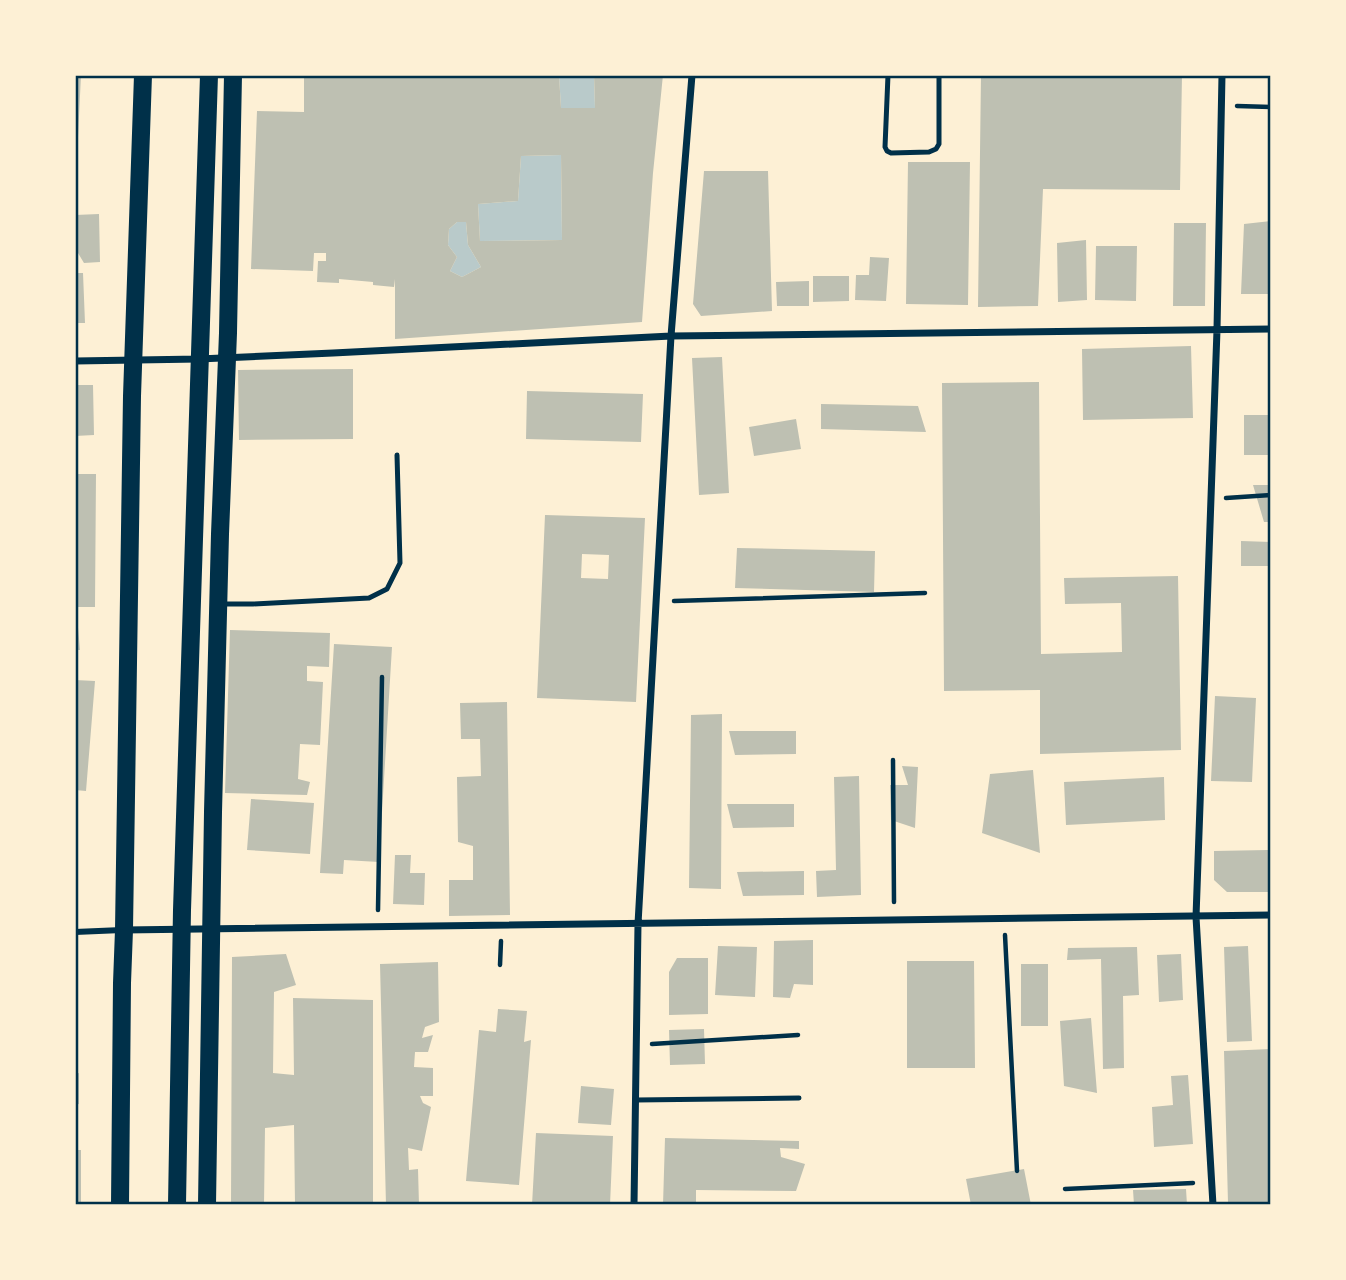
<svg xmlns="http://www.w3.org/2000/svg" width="1346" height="1280" font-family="'Fira Sans Condensed',sans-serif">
	<rect width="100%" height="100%" fill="#fdf0d5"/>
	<path fill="#b9caca" d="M559,75H594L595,108H561Z
		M561,155L562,240L480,241L478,204L518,201L521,156Z
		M457,222H466L468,245L481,267L462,277L450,271L457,257L448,245L449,229Z"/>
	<path fill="#bec0b2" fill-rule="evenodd" d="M75,75H81L77,158L75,157Z
		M304,75H559L561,108H595L594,75H663L653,173L642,322L395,339V279L394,287L373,285V282L339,279V283L317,282L318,261H326V253H314L313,271L251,269L257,111L304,112ZM561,155L562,240L480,241L478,204L518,201L521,156ZM457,222H466L468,245L481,267L462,277L450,271L457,257L448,245L449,229Z
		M981,75H1182L1180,190L1043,189L1038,306L978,307Z
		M908,162H970L968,305L906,304Z
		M704,171H768L772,311L701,316L693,304Z
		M99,214L100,262L84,263L78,253H75V215Z
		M1271,221V294H1241L1244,224Z
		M1174,223H1206L1205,306H1173Z
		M1086,240L1087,300L1058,302L1057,243Z
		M1096,246H1137L1136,301L1095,300Z
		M870,257L889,258L886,301L855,300L856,275H869Z
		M75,273H83L85,323H75Z
		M813,276H849V301L813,302Z
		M809,281V306H777L776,282Z
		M1191,346L1193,418L1083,420L1082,349Z
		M722,357L729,493L699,495L692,358Z
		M353,369V439L239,440L238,370Z
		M1039,382L1041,654L1122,652L1121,603L1065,604L1064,578L1178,576L1181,750L1040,754V690L944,691L942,383Z
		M75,385H93L94,435L75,436Z
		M527,391L643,394L641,442L526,439Z
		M821,404L918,406L926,432L821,429Z
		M1244,415H1271V455H1244Z
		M796,419L801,449L754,456L749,427Z
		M75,474H96L95,607H75Z
		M1253,485H1271V522H1264Z
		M545,515L645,518L636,702L537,698ZM582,554L609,555L608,579L581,578Z
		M1241,541L1271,542V566H1241Z
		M737,548L875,551L874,592L735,588Z
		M75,616H77L80,650H75Z
		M230,630L330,633L329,667L307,666V681L323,682L320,745L300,744L298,779L310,782L307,795L225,793Z
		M334,644L392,647L379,862L344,860L343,874L320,873Z
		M75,680L95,681L86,791L75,790Z
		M1215,696L1256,698L1252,782L1211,781Z
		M507,702L510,915L449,916V880H473V846L458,842L457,777L481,776L480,739H461L460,703Z
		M722,714L721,889L689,888L691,715Z
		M729,731H796V754L735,755Z
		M902,766L918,767L915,828L891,820L890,785H908Z
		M1033,770L1040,853L982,833L990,774Z
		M859,776L861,895L817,897L816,871L836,870L834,777Z
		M1164,777L1165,820L1066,825L1064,782Z
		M251,799L314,803L310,854L247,850Z
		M727,804H794V827L733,828Z
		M75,811L78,812L77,830H75Z
		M1268,850L1269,892H1227L1214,880V851Z
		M395,855H411L410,873H425L424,905L393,904Z
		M804,871V895L743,896L737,872Z
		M813,940V985L794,984L790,998L773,997L774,941Z
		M718,946L757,947L755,997L715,995Z
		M1248,946L1252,1041L1227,1042L1224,947Z
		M1137,947L1139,995L1123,996L1124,1068L1103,1069L1101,959L1067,960L1068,948Z
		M286,954L296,985L274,992L273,1073L294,1075L293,998L373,1000V1205H295L294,1125L265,1128L264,1205H231L232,957Z
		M1181,954L1183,1000L1159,1002L1157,955Z
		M677,958H708V1014L669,1015V972Z
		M907,961H974L975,1068H907Z
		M438,962L439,1022L425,1027L422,1038L433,1035L428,1052H415L414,1067L433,1068V1096H420L423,1103L431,1107L422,1151L408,1148L409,1170L418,1169L419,1205H386L380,964Z
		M1021,964H1048V1026H1021Z
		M498,1009L527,1011L524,1042L531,1040L519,1185L466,1181L479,1030L496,1032Z
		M1091,1018L1097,1093L1064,1086L1060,1021Z
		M704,1029L705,1064L670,1065L669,1030Z
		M1271,1049V1202L1228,1203L1224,1051Z
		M79,1073V1104L75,1105V1074Z
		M1188,1075L1193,1144L1154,1147L1152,1107L1173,1105L1171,1076Z
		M581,1086L614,1089L611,1125L578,1123Z
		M536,1133L613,1136L610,1205H532Z
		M665,1138L799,1141V1149L780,1148L781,1157L805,1164L796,1191L696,1190V1205H663Z
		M75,1150H81V1204H75Z
		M1024,1169L1031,1205H971L966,1179Z
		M1186,1189L1187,1205H1134L1133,1190Z"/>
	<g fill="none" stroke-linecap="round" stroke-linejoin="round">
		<path stroke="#003049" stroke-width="4.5" d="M1237,106L1271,107
			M1226,498L1271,495
			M674,601L925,593
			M893,760L894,902
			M378,910L382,677
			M1005,935L1017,1171
			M500,965L501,941
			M652,1044L798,1035
			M1065,1189L1193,1183"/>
		<path stroke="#003049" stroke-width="5" d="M888,75L885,147L887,151L891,153L929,152L936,149L939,144V75
			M222,604H253L369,598L387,589L400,563L397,455
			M636,1100L799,1098"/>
		<path stroke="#003049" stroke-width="6" d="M75,932L122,930"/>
		<path stroke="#003049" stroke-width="7" d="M75,361L199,359L333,353L671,336L1271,329
			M124,930L1271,915
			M634,1205L638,924L671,336L692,75
			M1213,1205L1196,917L1217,330L1222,75"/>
		<path stroke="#003049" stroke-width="18" d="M120,1205L122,983L124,930L132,396L143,75
			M177,1205L182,910L209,75
			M207,1205L213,812L220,534L228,333L233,75"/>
	</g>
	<rect width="1346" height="1280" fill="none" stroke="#fdf0d5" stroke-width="154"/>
	<rect x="77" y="77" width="1192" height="1126" fill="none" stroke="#003049" stroke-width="2.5"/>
</svg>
